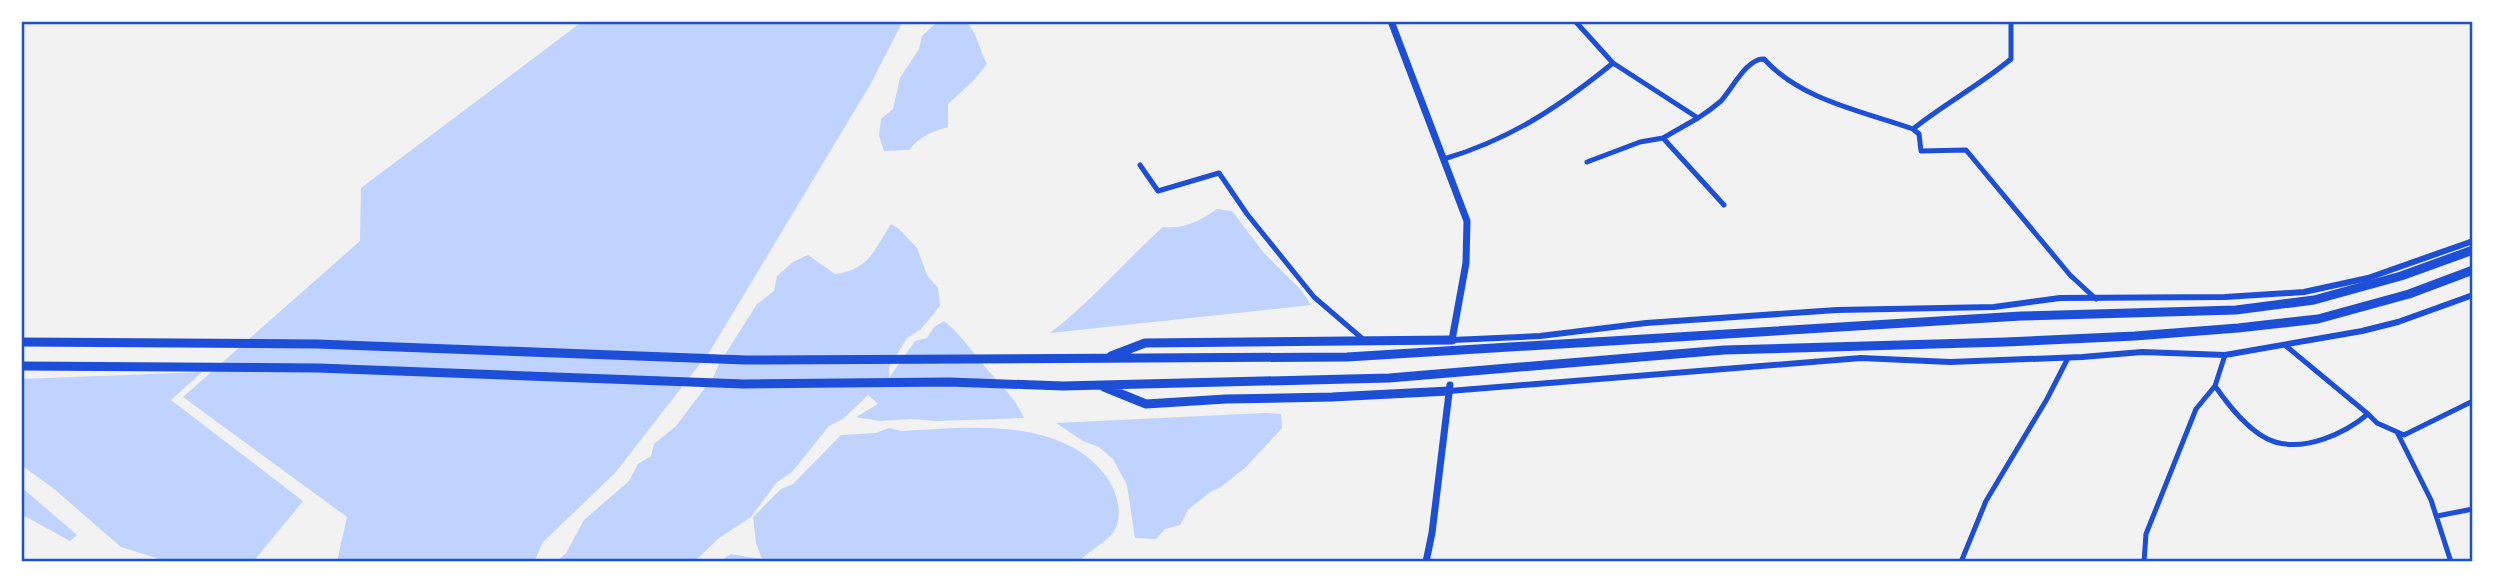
<svg xmlns="http://www.w3.org/2000/svg" width="2494" height="583" font-family="'Varela Round',sans-serif">
	<rect width="100%" height="100%" fill="#f2f2f2"/>
	<path fill="#bfd3fe" d="M583,21H903L870,85L710,351L615,473L543,542L534,562H337L347,517L183,397L360,241L361,188Z
		M938,21L967,22C978,35 979,49 987,64L974,80L948,104V127C931,132 920,136 909,150L884,151L879,135L881,119L893,109L900,78L919,49L922,36Z
		M1217,209L1232,211L1264,253L1301,290L1311,305L1050,333C1091,302 1125,261 1163,227C1186,229 1199,221 1217,209Z
		M891,224L899,229L917,248L927,275L938,288L940,306L921,329L907,338L889,367V378L915,341L927,338L934,327L944,321C959,333 969,347 981,362C996,381 1014,395 1024,418L936,421L911,419L880,421L856,417L878,404L868,395L843,419L829,426L792,472L777,482L751,517L719,538L694,562H556L566,553L584,520L629,481L638,464L651,456L654,444L676,426L714,376L719,364L757,304L774,291L777,276L793,262L808,255L835,274C869,270 874,250 891,224Z
		M202,372L171,400L303,501L253,562H169L121,547L53,488L21,465V379Z
		M1265,413L1281,414L1282,428L1246,467L1221,487L1210,492L1188,510L1180,525L1165,529L1156,539L1135,538L1127,485L1113,459L1099,447L1083,441L1056,423Z
		M889,428L902,431C969,427 1065,416 1108,479C1116,491 1122,510 1117,525C1111,542 1089,549 1079,562H719L731,554L762,559L756,543L753,517L781,489L793,484L841,435L876,433Z
		M21,487L27,492L77,535L70,541L21,514Z"/>
	<g fill="none" stroke-linecap="round" stroke-linejoin="round">
		<path stroke="#1d4ed8" stroke-width="5" d="M1575,21L1613,63
			M1913,129L1919,134L1921,151L1966,150L2070,275L2096,299
			M1663,138L1724,205
			M1444,159C1511,139 1559,107 1613,63L1698,118C1706,113 1714,107 1721,101C1732,89 1747,58 1764,59C1801,100 1862,111 1913,129C1944,104 1980,85 2011,59V21
			M1587,162L1640,142L1663,138L1698,118
			M1140,165L1158,191L1219,173L1247,214L1314,297L1364,340
			M2286,346L2368,414
			M2225,355L2215,386C2229,406 2251,435 2275,442C2306,451 2344,434 2368,414L2377,423L2404,435L2473,401
			M2397,432L2431,500L2451,562
			M2437,516L2473,509
			M1961,562L1986,501L2047,399L2068,358
			M2144,562L2146,534L2196,409L2215,386"/>
		<path stroke="#1d4ed8" stroke-width="6" d="M1452,340L1540,336L1646,323L1837,310L1994,307L2060,298L2225,297L2304,292L2368,278L2473,241
			M1449,391L1861,358L1950,362L2082,357L2142,352L2225,355L2362,331L2398,322L2473,295"/>
		<path stroke="#1d4ed8" stroke-width="7" d="M1391,21L1467,221L1466,263L1452,340
			M1426,562L1432,533L1450,385"/>
		<path stroke="#1d4ed8" stroke-width="9" d="M21,342L317,344L746,360L1347,357L2021,316L2236,310L2314,300L2401,276L2473,250
			M1111,356L1145,343L1452,340
			M21,366L318,368L744,384L949,382L1063,386L1389,378L1724,350L2005,342L2135,336L2238,328L2318,319L2409,294L2473,270
			M1104,387L1146,404L1226,399L1332,397L1449,391"/>
	</g>
	<rect width="2494" height="583" fill="none" stroke="#ffffff" stroke-width="46"/>
	<rect x="23" y="23" width="2448" height="537" fill="none" stroke="#1d4ed8" stroke-width="2.5"/>
</svg>
